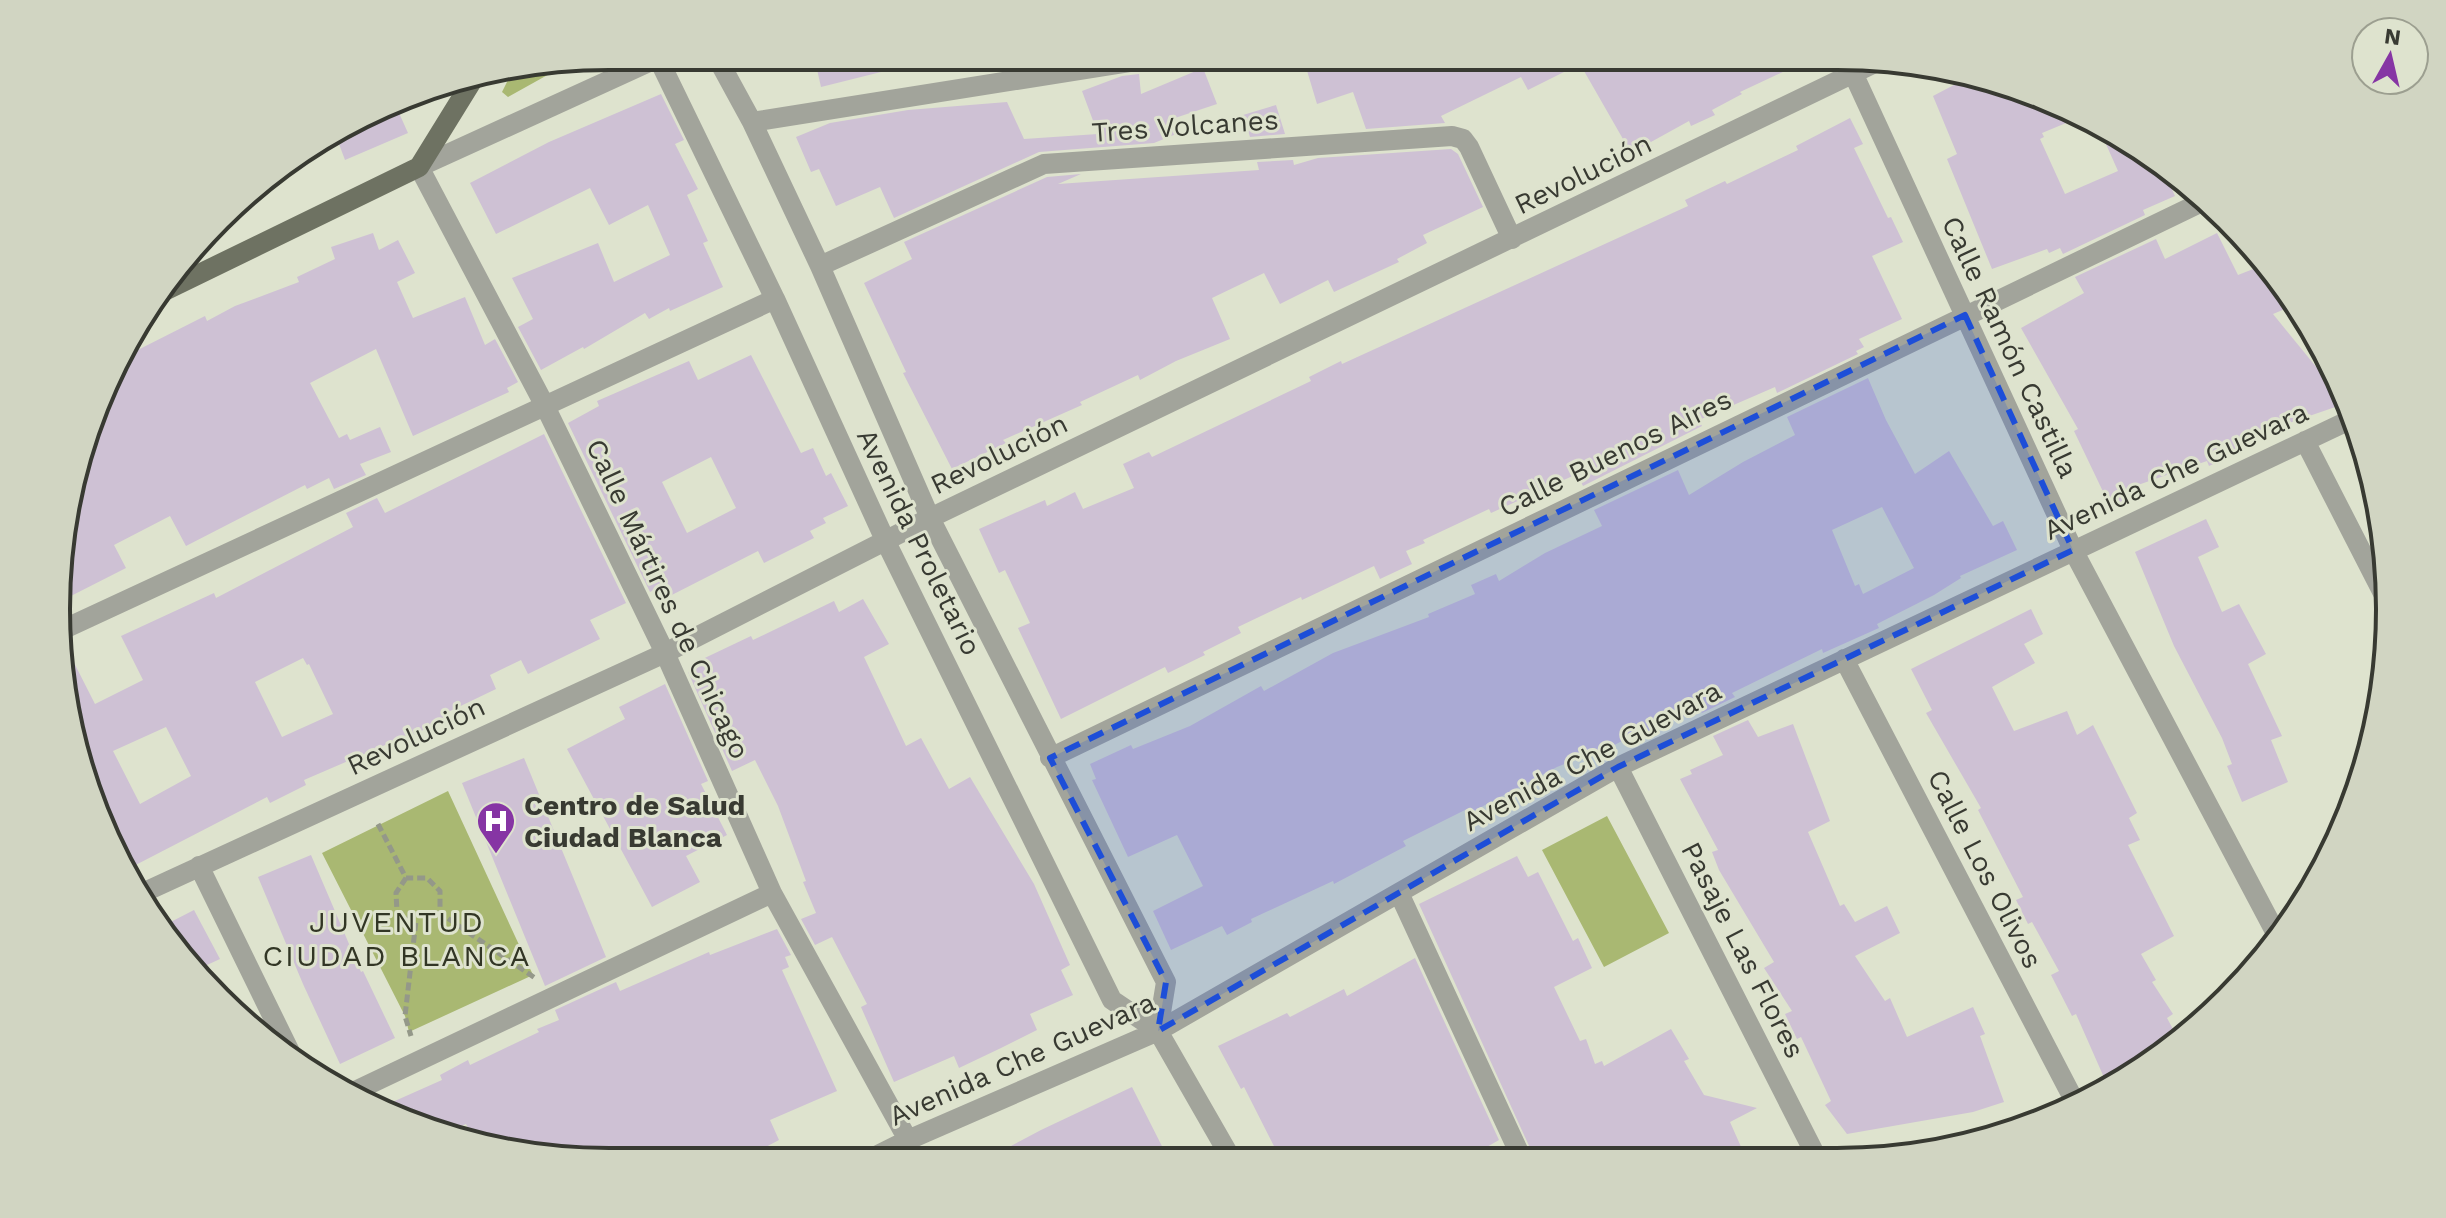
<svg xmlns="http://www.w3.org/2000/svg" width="2446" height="1218" font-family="'Work Sans',sans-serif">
	<rect width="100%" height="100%" fill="#dee3ce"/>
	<path fill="#a9b872" d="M569,63L508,97L502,92L512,72Z
		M448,791L533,975L409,1032L405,1016L322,853Z
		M1607,816L1669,933L1604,967L1542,850Z"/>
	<path fill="#cec1d4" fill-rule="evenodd" d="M814,56H903L905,66L821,87Z
		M1331,56H1720L1726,67L1750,56H1817L1740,92L1742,94L1712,110L1715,115L1691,126L1689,121L1631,153L1580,64L1528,90L1521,77L1441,116L1445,123L1366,129L1353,92L1317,104L1305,64Z
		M1203,68L1217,104L1175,118L1181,132L1154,143L1039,152L894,218L880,187L836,206L819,169L811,172L796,137L830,123L908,110L1007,102L1024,139L1098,134L1082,91L1122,76L1139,74L1141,94Z
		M1973,75L2049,98L2083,116L2042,133L2044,137L2040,139L2065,194L2118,171L2097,124L2145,149L2159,161L2175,196L2143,210L2145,215L2063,254L2060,248L2049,253L2047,249L1992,269L1947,159L1957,154L1933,96Z
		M661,94L684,140L675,144L698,189L687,195L708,241L703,243L723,287L670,311L669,308L649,319L645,313L584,349L583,347L541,370L518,327L533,319L512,278L598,243L614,282L670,255L648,205L609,225L590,188L496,234L470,183L549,142Z
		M395,104L408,133L345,160L336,136Z
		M1276,105L1285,134L1250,137L1243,115Z
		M1850,118L1863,144L1854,148L1888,218L1891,217L1903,242L1872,256L1902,319L1859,339L1864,347L1856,351L1858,354L1777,393L1775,387L1699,420L1702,426L1583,486L1577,474L1491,513L1489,509L1423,540L1425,543L1406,551L1412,564L1380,579L1374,566L1302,600L1301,597L1238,627L1241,633L1203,652L1205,655L1168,673L1165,667L1061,719L1018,628L1030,623L1005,570L999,573L979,529L1045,500L1047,506L1075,492L1083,509L1134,488L1123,464L1149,452L1152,457L1311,381L1309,377L1341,361L1342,364L1688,206L1685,200L1725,181L1727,184L1798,150L1796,146Z
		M1451,149L1458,154L1483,207L1423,235L1427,243L1397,259L1399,262L1334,292L1328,280L1280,304L1264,273L1212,298L1230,339L1176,361L1140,380L1138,375L1080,402L1082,405L1003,440L1006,443L952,469L903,373L906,372L864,283L912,259L904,242L1047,177L1081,174L1058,184L1259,170L1257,162L1293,160L1294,165L1318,158Z
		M373,233L379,250L398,240L415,273L397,282L413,318L465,297L485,345L495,339L518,382L507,388L509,392L413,436L376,349L310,383L339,438L347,434L350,440L380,427L391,452L360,464L366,475L334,489L329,478L307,489L305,485L186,546L170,516L114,545L126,568L63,600L67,501L98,397L118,360L205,316L207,321L235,306L299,282L297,277L335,259L331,247Z
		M2217,233L2238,275L2266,264L2283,285L2292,306L2273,314L2317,368L2329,364L2344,404L2251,436L2256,444L2209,466L2207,461L2135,486L2139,493L2108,508V502L2074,431L2078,429L2021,328L2084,293L2075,277L2156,239L2165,259Z
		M751,355L801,453L813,448L826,476L831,473L848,506L823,518L826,523L810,531L814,538L764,563L758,551L660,601L654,590L650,592L568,423L599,406L597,401L689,361L698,380ZM711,457L736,508L687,533L662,482Z
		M1868,378L1886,420L1915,474L1949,451L1993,526L2003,521L2017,550L1960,576L1961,578L1934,595L1877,624L1879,628L1823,653L1822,649L1732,693L1735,697L1702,713L1700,710L1646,732L1645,729L1603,751L1602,749L1557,767L1470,813L1467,809L1403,841L1406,846L1334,884L1333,881L1251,919L1252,922L1227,935L1222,926L1171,950L1153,911L1203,886L1177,835L1128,857L1092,780L1096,779L1090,764L1131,745L1133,749L1190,726L1261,686L1264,691L1333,653L1429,617L1428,614L1475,594L1471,585L1496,574L1499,581L1545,553L1602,526L1594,510L1678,470L1689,495L1743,462L1795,435L1787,417ZM1882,507L1914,568L1863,594L1859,584L1855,586L1832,530Z
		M544,434L626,603L590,620L600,639L528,674L521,660L490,675L496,689L444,714L446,718L408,738L406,736L304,780L306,785L270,803L267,797L124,871L113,854L61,682L62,646L65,645L95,704L143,680L121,636L214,593L216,598L353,527L346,513L377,498L385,513ZM303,658L307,665L309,664L333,714L282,737L255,682ZM166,727L191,776L140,804L113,751Z
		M2206,519L2219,547L2198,557L2222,612L2239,604L2266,654L2248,664L2282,736L2271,740L2288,782L2242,802L2227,766L2232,764L2222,738L2174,646L2135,552Z
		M863,599L889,644L864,657L906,746L921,738L949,789L970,777L1034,884L1070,965L1061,970L1073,995L1030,1014L1037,1030L1001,1048L959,1068L954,1056L894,1082L861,1007L867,1004L832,937L815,945L801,919L816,913L803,882L806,881L778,806L755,760L732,771L688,672L692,670L690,665L751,636L753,640L834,601L839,612Z
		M2031,609L2043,634L2024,644L2035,663L1992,687L2014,731L2067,711L2077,735L2093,725L2137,813L2129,818L2140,840L2128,845L2174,936L2141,954L2156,980L2152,982L2173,1014L2167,1018L2180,1042L2139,1068L2106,1082L2076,1014L2072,1016L2051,975L2059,971L2032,922L2028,924L2016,900L2023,897L1978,810L1981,808L1926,713L1932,710L1911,669Z
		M665,684L708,781L701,784L727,835L686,856L700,882L652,907L567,749L625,719L619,707Z
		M1748,720L1758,737L1793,724L1830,821L1808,832L1840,906L1844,904L1855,922L1887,906L1900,933L1855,956L1885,1001L1890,998L1907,1037L1973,1007L1985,1034L1980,1036L2004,1102L1973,1112L1847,1134L1825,1105L1831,1101L1801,1037L1797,1039L1785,1014L1792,1011L1764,968L1774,962L1719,870L1712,852L1718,850L1680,779L1692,774L1690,770L1723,755L1713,736Z
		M524,758L606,957L545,986L462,783Z
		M311,855L361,972L363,971L395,1038L340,1064L303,984L258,877Z
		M1517,856L1528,877L1538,872L1573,941L1578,938L1592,968L1554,987L1580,1041L1586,1039L1595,1064L1602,1061L1604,1066L1671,1029L1689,1059L1684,1061L1704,1095L1757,1108L1730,1122L1742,1149L1722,1158H1714L1709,1147L1687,1158L1535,1159L1419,904Z
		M194,910L220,959L194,971L170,945L159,928Z
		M777,929L791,955L785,957L789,967L782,970L837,1091L770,1120L779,1140L738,1162H609L501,1151L476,1144L466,1124L444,1134L397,1120L379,1108L442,1080L440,1075L468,1060L470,1065L539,1032L537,1029L559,1020L555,1010L616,982L620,991L709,952L710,955Z
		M1415,958L1499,1140L1466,1159L1281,1160L1244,1087L1241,1089L1218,1046L1287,1013L1290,1017L1344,989L1347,996Z
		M1132,1087L1169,1160L983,1161L1041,1130Z"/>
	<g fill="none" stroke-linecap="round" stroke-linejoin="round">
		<path stroke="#949889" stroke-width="5" stroke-dasharray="8 4" stroke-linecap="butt" d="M378,824L406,878H427L440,891V913L535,978
			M406,878L396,893L397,912L416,921L405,1016L411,1036"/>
		<path stroke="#a2a49b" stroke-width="20" d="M657,56L775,299L886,542L1112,1000L1158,1031L1232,1160
			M716,56L752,122L820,266L930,518L1166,982L1158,1031
			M658,58L419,167L545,406L665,653L772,893L908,1140
			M1853,73L2073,550L2279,939
			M752,122L1167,56
			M820,266L1044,164L1452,136L1463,139L1469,147L1512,239
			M2305,441L2390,607
			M62,630L775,299
			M1844,659L2076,1104
			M1050,758L2206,200
			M1618,767L1817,1158
			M199,866L291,1054
			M1399,893L1522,1159
			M138,895L665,653L930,518L1881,60
			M353,1092L772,893
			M1886,1157L1956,1145
			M866,1161L908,1140L1158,1031L1618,767L2354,418"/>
		<path stroke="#6e7262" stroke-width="20" d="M156,295L419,167L474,78"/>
	</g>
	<path fill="#1d4ed8" fill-opacity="0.2" stroke="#1d4ed8" stroke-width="6" stroke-dasharray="16 10" stroke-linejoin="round" d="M1965,315L2073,550L1618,767L1158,1031L1166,982L1050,758Z"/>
	<defs>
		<g id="hospital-pin" transform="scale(2)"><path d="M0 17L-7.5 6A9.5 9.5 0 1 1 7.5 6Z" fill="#8635a4" stroke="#dee3ce"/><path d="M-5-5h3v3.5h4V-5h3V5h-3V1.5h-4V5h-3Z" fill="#fff"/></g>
	</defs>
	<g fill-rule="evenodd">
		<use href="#hospital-pin" x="496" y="821"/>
	</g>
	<g text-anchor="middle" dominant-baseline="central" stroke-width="6" stroke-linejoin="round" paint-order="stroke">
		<g font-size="28" fill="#383a32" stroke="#dee3ce">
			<text transform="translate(1185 126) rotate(-4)">Tres Volcanes</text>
			<text transform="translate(1583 174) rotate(-26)">Revolución</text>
			<text transform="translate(2010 347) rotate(65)">Calle Ramón Castilla</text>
			<text transform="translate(1615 453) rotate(-26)">Calle Buenos Aires</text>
			<text transform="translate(999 454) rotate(-26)">Revolución</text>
			<text transform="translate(2176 471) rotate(-25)">Avenida Che Guevara</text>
			<text transform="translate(919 542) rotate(64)">Avenida Proletario</text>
			<text transform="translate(668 599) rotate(65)">Calle Mártires de Chicago</text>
			<text transform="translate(416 736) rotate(-25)">Revolución</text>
			<text transform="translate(1592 756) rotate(-28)">Avenida Che Guevara</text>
			<text transform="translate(1985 869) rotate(63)">Calle Los Olivos</text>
			<text transform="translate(1743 950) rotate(63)">Pasaje Las Flores</text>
			<text transform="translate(1022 1059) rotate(-24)">Avenida Che Guevara</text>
		</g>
		<g font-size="28" font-weight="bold" fill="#383a32" stroke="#dee3ce" text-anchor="start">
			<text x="524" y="805">Centro de Salud<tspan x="524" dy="32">Ciudad Blanca</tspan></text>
		</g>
		<g font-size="30" letter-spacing="2" fill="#323625" stroke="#dee3ce">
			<text x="397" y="921">JUVENTUD<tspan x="397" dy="34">CIUDAD BLANCA</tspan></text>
		</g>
	</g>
	<path d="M0 0H2446V1218H0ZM609 70H1837A539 539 0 0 1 2376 609V609A539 539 0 0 1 1837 1148H609A539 539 0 0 1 70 609V609A539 539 0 0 1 609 70Z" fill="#d1d5c2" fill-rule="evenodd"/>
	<path fill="none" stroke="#383a32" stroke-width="4" d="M609 70H1837A539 539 0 0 1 2376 609V609A539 539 0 0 1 1837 1148H609A539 539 0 0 1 70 609V609A539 539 0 0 1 609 70Z"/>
	<g transform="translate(2390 56) rotate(8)"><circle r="38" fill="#dee3ce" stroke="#9c9f90" stroke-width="2"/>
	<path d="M0-6L14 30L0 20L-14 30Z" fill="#8635a4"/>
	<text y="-12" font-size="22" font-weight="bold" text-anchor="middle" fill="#383a32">N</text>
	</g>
</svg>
